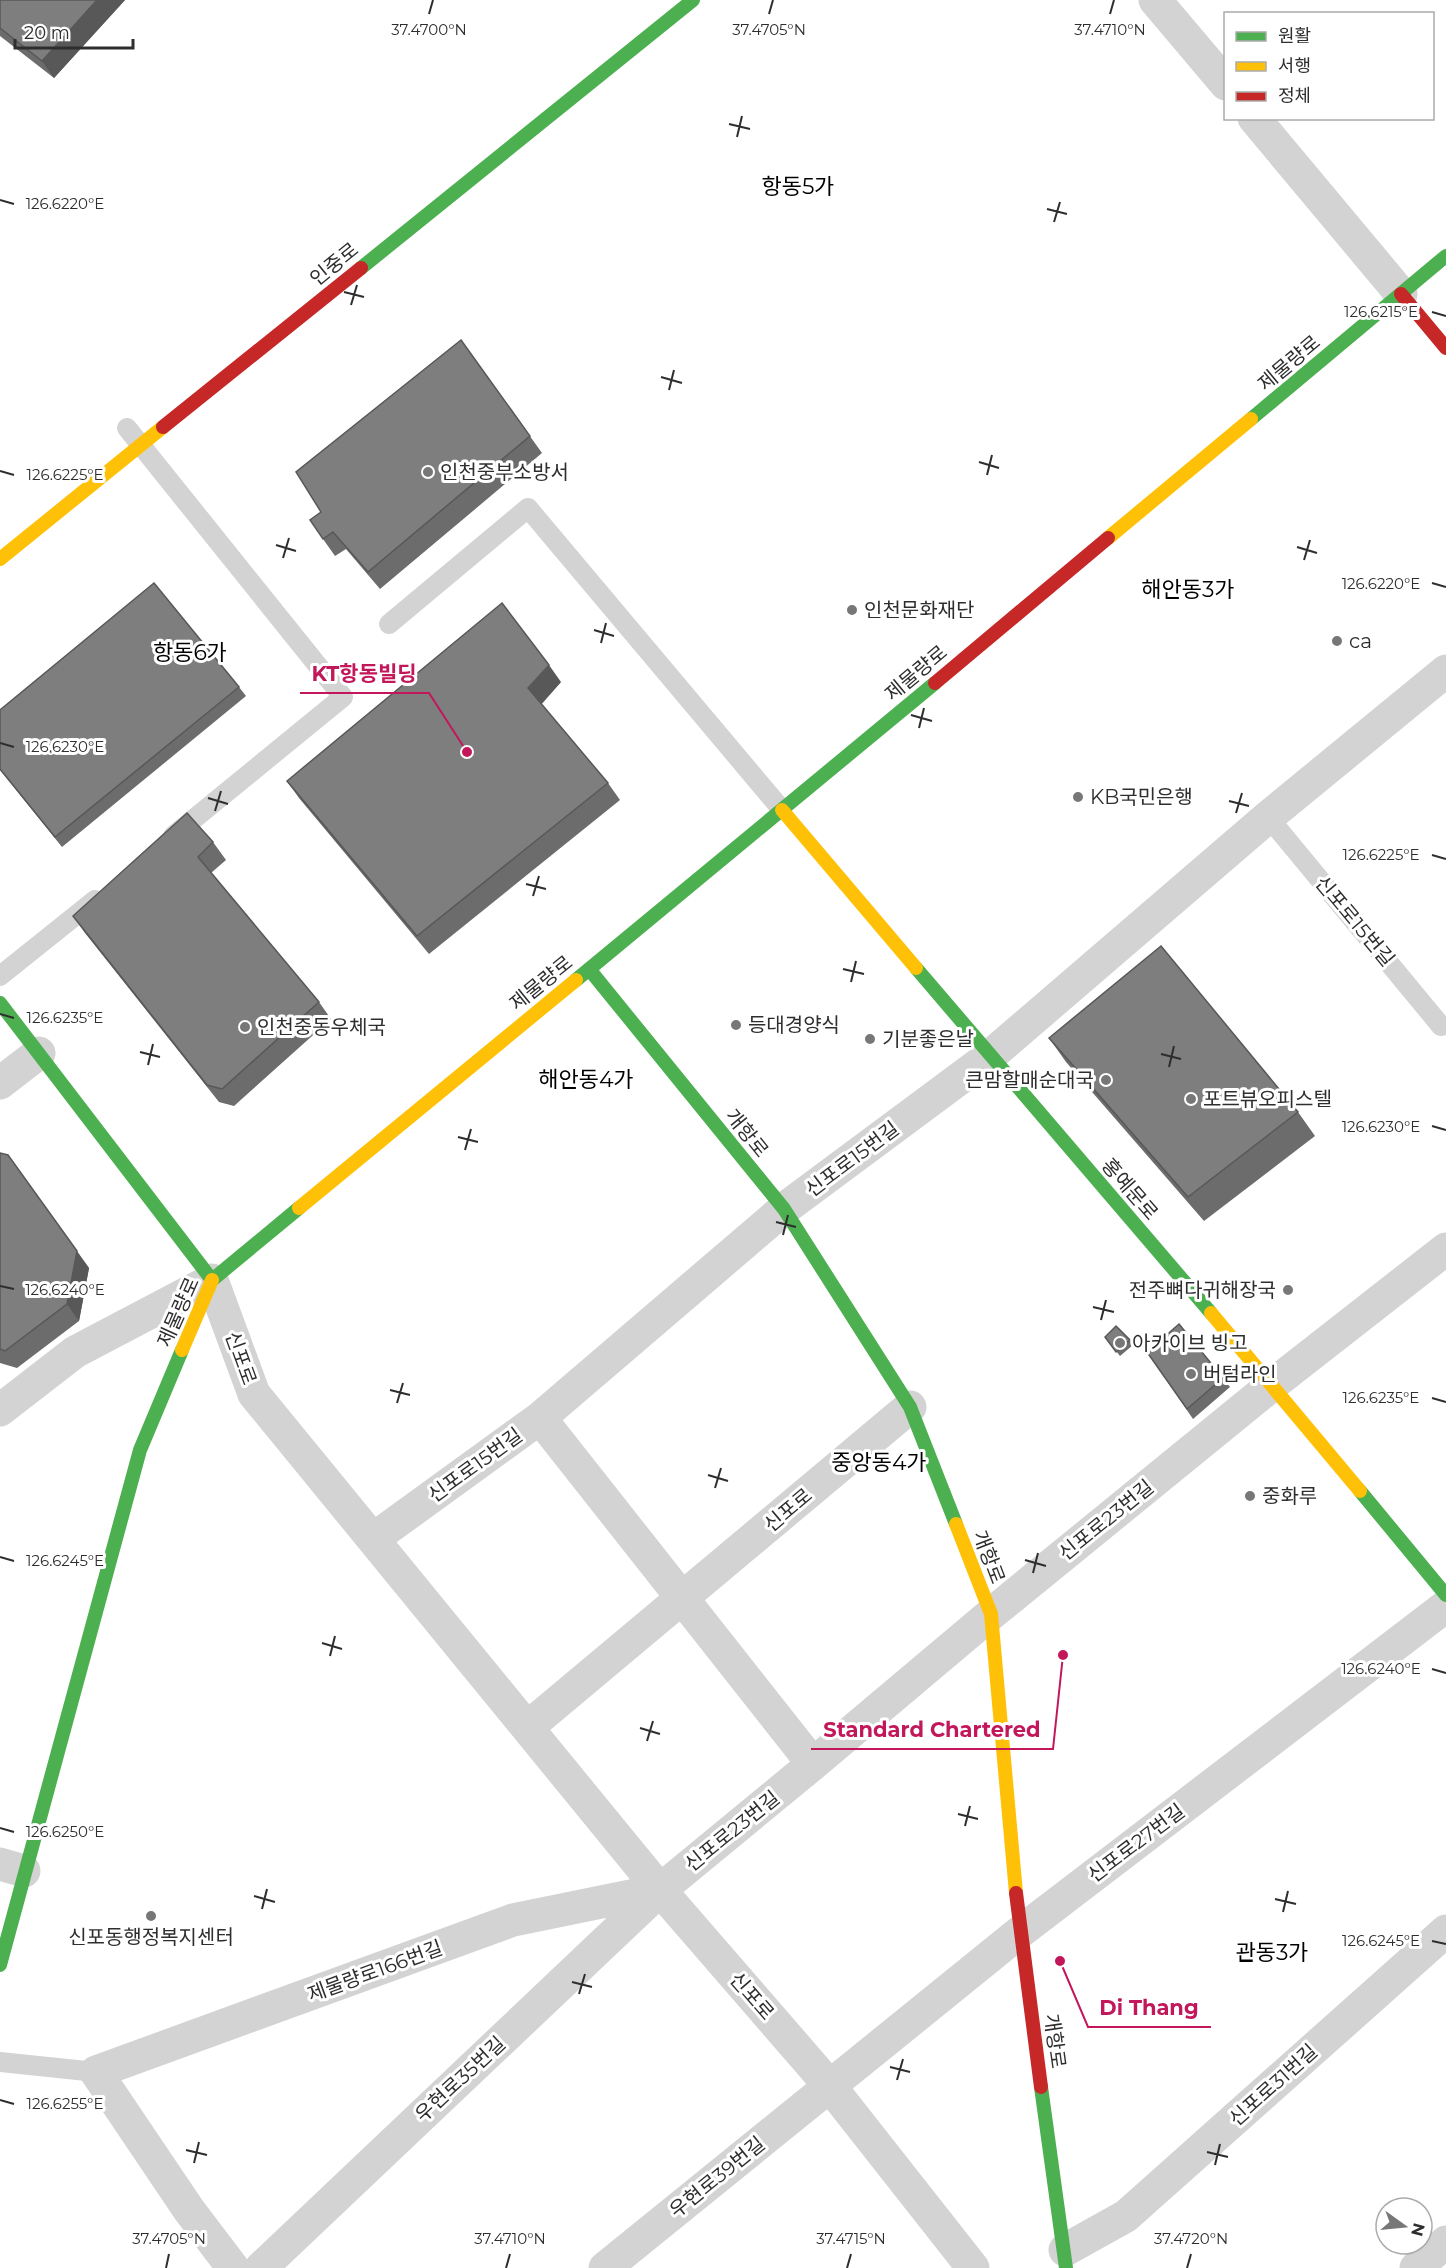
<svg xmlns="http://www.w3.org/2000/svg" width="1446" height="2268" font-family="Montserrat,'Noto Sans KR',sans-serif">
	<rect width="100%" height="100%" fill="#fff"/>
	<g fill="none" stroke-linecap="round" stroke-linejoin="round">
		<path stroke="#d3d3d3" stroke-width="20" d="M127,428L343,697L173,836
			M389,624L528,508L782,810
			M1268,817L1441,1026
			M0,976L95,900
			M0,2062L96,2072"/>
		<path stroke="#d3d3d3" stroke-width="33" d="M1155,0L1226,84
			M1254,118L1401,294
			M0,1083L39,1053
			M0,1410L75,1352L212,1280L254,1394L660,1890L829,2085L973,2268
			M540,1418L813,1764
			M373,1539L540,1418L784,1209L990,1056L1268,817L1446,671
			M528,1727L910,1407
			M0,1864L24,1871
			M1065,2250L1126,2216L1446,1931
			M233,2268L189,2210L96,2072L513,1920L660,1890
			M261,2268L660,1890L813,1764L991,1614L1272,1385L1446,1249
			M605,2268L1020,1932L1446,1606
			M1416,2268L1446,2242"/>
		<path stroke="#4caf50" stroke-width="14" d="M361,268L693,0
			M1251,419L1446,256
			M916,968L1211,1313
			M589,969L784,1209L910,1407L956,1524
			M576,980L935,683
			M0,1003L212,1280L299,1208
			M1360,1491L1446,1595
			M0,1965L140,1450L182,1350
			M1041,2087L1066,2268"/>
		<path stroke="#ffc107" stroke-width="14" d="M1108,538L1251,419
			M0,559L163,427
			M782,810L916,968
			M299,1208L576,980
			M1211,1313L1360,1491
			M182,1350L212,1280
			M956,1524L991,1614L1016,1893"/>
		<path stroke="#c62828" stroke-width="14" d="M1401,294L1446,348
			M163,427L361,268
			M935,683L1108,538
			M1016,1893L1041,2087"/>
	</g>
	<path fill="#6c6c6c" d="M0,0H125L54,78L0,36Z
		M461,340L542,453L380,589L346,549L335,556L323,539L321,512Z
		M561,682L541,704L608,783L620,800L429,954L299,798L287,781Z
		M239,687L246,696L62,847L0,770V710Z
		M213,842L226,860L211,873L319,1002L331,1019L234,1106L219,1102L85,933L73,916Z
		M1049,1038L1298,1112L1315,1136L1204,1221L1066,1062Z
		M0,1153L89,1268L79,1321L17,1368L0,1363Z
		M1105,1337L1130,1340L1133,1345L1120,1356Z
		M1147,1352L1223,1378L1230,1387L1193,1419Z"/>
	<path fill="#585858" d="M97,0H125L54,78L42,61Z
		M549,665L561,682L540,706L528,688Z
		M77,1251L89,1268L79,1321L67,1304Z"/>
	<path fill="#7e7e7e" stroke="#585858" stroke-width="1.5" d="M0,0H97L42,61L0,28Z
		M461,340L530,436L368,572L333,532L323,539L310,520L321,512L296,472Z
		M154,583L239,687L55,837L0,769V710Z
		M502,603L549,665L528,688L608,783L417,936L287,781Z
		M187,813L213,842L198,857L319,1002L222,1089L207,1085L73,916Z
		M1161,946L1298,1112L1188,1197L1049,1038Z
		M0,1153L8,1155L77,1251L67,1304L5,1351L0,1349Z
		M1179,1324L1223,1378L1187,1409L1147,1352Z
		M1116,1326L1130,1340L1116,1352L1105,1337Z"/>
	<path fill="none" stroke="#2e2e2e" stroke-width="2" d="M429,14L433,0M769,14L773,0M1110,14L1114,0M729,124L750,129M737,137L742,116M0,200L14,204M1047,209L1067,214M1054,222L1060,202M344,292L364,297M351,305L357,285M1432,312L1446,316M661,377L682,383M669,390L674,370M979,462L999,468M0,471L14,475M987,475L992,455M276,545L296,551M1297,547L1317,553M283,558L289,538M1304,560L1310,540M1432,583L1446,587M594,630L614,636M601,643L606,623M911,715L932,721M919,728L924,708M0,743L14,747M208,798L228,804M1229,801L1249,806M215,811L221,791M1236,813L1242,793M1432,855L1446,859M526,884L546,889M533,896L539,876M843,969L864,974M851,982L856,961M0,1014L14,1018M140,1052L160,1057M1161,1054L1181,1059M148,1065L153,1044M1169,1067L1174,1046M1432,1126L1446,1130M458,1137L478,1142M465,1150L471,1129M776,1222L796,1227M783,1235L788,1215M0,1286L14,1289M1093,1307L1114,1312M1101,1320L1106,1300M390,1390L410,1395M1432,1398L1446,1402M397,1403L403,1383M708,1475L728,1481M715,1488L721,1468M0,1557L14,1561M1025,1560L1046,1566M1033,1573L1038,1553M322,1643L342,1649M330,1656L335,1636M1432,1669L1446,1673M640,1728L660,1734M647,1741L653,1721M958,1814L978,1819M965,1826L970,1806M0,1828L14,1832M254,1896L275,1902M1275,1899L1296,1904M262,1909L267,1889M1283,1912L1288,1891M1432,1941L1446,1944M572,1982L592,1987M579,1994L585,1974M890,2067L910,2072M897,2080L903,2059M0,2100L14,2104M186,2150L207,2155M1207,2152L1228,2157M194,2163L199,2142M1215,2165L1220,2144M166,2268L169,2254M506,2268L510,2254M847,2268L851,2254M1187,2268L1191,2254"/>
	<g fill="#777" stroke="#fff" stroke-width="2">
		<circle cx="428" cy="472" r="6"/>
		<circle cx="852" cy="610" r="6"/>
		<circle cx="1337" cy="641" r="6"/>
		<circle cx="1078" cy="797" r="6"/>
		<circle cx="736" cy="1025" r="6"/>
		<circle cx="245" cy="1027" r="6"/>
		<circle cx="870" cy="1039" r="6"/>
		<circle cx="1106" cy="1080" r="6"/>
		<circle cx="1191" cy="1099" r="6"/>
		<circle cx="1288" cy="1290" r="6"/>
		<circle cx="1120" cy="1343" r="6"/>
		<circle cx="1191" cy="1374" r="6"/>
		<circle cx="1250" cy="1496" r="6"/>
		<circle cx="151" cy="1916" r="6"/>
	</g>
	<g text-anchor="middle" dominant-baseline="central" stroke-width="6" stroke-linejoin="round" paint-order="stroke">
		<g font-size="20" fill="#2e2e2e" stroke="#fff">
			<text transform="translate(334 264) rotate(-39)">인중로</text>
			<text transform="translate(1289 363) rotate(-40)">제물량로</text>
			<text transform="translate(916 673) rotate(-40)">제물량로</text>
			<text transform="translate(1355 921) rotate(50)">신포로15번길</text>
			<text transform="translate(541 983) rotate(-39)">제물량로</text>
			<text transform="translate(747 1133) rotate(51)">개항로</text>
			<text transform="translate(852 1159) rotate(-37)">신포로15번길</text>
			<text transform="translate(1130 1189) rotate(49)">홍예문로</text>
			<text transform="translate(178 1312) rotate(-66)">제물량로</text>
			<text transform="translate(241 1358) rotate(70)">신포로</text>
			<text transform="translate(475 1465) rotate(-36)">신포로15번길</text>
			<text transform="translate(788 1510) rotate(-40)">신포로</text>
			<text transform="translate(1106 1520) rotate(-39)">신포로23번길</text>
			<text transform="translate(989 1557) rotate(69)">개항로</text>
			<text transform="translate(732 1831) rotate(-39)">신포로23번길</text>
			<text transform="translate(1136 1843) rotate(-37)">신포로27번길</text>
			<text transform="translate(375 1971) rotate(-20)">제물량로166번길</text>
			<text transform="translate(752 1996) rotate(49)">신포로</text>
			<text transform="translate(1055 2041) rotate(82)">개항로</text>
			<text transform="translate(460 2079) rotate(-43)">우현로35번길</text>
			<text transform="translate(1273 2085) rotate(-42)">신포로31번길</text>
			<text transform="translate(717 2177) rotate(-39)">우현로39번길</text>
		</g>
		<g font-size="20" fill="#2e2e2e" stroke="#fff" text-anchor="start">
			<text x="440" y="472">인천중부소방서</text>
			<text x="864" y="610">인천문화재단</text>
			<text x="1349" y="641">ca</text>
			<text x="1090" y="797">KB국민은행</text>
			<text x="748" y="1025">등대경양식</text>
			<text x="257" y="1027">인천중동우체국</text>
			<text x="882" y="1039">기분좋은날</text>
			<text x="1094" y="1080" text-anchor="end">큰맘할매순대국</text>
			<text x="1203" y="1099">포트뷰오피스텔</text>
			<text x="1276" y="1290" text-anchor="end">전주뼈다귀해장국</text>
			<text x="1132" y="1343">아카이브 빙고</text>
			<text x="1203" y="1374">버텀라인</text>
			<text x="1262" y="1496">중화루</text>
			<text x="151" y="1937" text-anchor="middle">신포동행정복지센터</text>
		</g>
		<g font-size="22" fill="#000" stroke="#fff">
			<text x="798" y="186">항동5가</text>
			<text x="1188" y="589">해안동3가</text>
			<text x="190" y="652">항동6가</text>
			<text x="586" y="1079">해안동4가</text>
			<text x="879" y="1462">중앙동4가</text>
			<text x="1272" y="1952">관동3가</text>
		</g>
	</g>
	<g font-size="15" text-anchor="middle" fill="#2e2e2e" stroke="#fff" stroke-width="6" stroke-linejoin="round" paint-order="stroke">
		<text x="429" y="35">37.4700°N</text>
		<text x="769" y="35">37.4705°N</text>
		<text x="1110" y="35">37.4710°N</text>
		<text x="65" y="209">126.6220°E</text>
		<text x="1381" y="317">126.6215°E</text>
		<text x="65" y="480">126.6225°E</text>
		<text x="1381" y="589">126.6220°E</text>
		<text x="65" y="752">126.6230°E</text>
		<text x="1381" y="860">126.6225°E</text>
		<text x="65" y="1023">126.6235°E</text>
		<text x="1381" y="1132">126.6230°E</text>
		<text x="65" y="1295">126.6240°E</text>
		<text x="1381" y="1403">126.6235°E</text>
		<text x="65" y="1566">126.6245°E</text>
		<text x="1381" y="1674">126.6240°E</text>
		<text x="65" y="1837">126.6250°E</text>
		<text x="1381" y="1946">126.6245°E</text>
		<text x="65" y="2109">126.6255°E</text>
		<text x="169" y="2244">37.4705°N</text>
		<text x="510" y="2244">37.4710°N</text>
		<text x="851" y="2244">37.4715°N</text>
		<text x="1191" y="2244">37.4720°N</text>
	</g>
	<path fill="none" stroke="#c2185b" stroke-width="2" d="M467 752L429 693H300M1063 1655L1053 1749H811M1060 1961L1088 2027H1211"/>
	<g fill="#c2185b" stroke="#fff" stroke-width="2">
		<circle cx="467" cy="752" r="6"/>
		<circle cx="1063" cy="1655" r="6"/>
		<circle cx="1060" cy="1961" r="6"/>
	</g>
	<g font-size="21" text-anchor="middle" font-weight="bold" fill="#c2185b" stroke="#fff" stroke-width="6" stroke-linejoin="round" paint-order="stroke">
		<text x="364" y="681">KT항동빌딩</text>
		<text x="932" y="1737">Standard Chartered</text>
		<text x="1149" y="2015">Di Thang</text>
	</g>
	<rect x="1224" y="12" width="210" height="108" fill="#ffffff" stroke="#ababab" stroke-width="1.5"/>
	<rect x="1236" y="32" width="30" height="9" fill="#4caf50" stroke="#ababab" stroke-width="1.5"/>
	<text x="1278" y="42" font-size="18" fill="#2e2e2e">원활</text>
	<rect x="1236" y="62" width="30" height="9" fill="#ffc107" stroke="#ababab" stroke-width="1.5"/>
	<text x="1278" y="72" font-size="18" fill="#2e2e2e">서행</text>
	<rect x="1236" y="92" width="30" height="9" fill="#c62828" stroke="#ababab" stroke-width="1.5"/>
	<text x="1278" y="102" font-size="18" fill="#2e2e2e">정체</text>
	<g transform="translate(1404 2226) rotate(105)"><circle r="28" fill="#ffffff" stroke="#ababab" stroke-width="1.5"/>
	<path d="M0-4.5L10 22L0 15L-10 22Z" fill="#777777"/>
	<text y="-9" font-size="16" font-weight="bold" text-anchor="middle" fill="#2e2e2e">N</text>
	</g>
	<path d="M15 39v9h118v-9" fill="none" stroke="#2e2e2e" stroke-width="3"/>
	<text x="24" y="39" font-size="18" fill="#2e2e2e" stroke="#ffffff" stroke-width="4.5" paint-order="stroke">20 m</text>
</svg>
